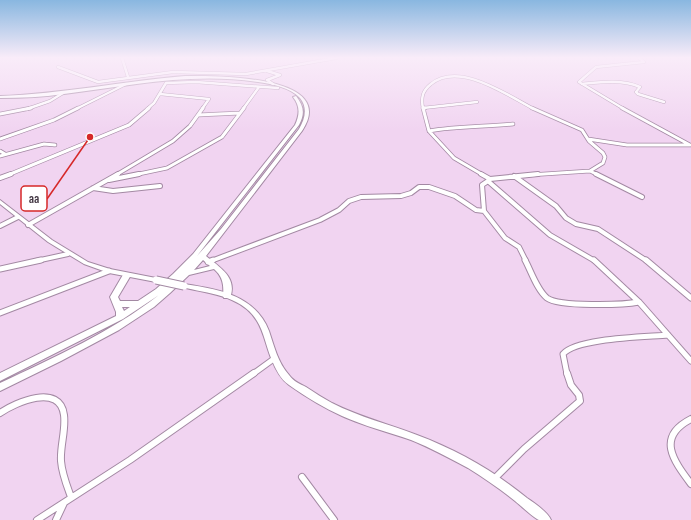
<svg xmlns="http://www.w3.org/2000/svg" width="691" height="520" font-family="'Sofia Sans Condensed',sans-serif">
	<rect width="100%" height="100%" fill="#f1d4f1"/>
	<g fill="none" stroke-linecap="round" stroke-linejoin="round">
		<g stroke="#a389a3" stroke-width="3.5">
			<path id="minor-far4" d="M122,58L128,77
				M58,67L98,82L173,72L246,74L336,58
				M267,71L280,75L267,80L273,84
				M582,84C601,82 622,79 640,87L636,92L638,94L664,102
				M160,94L209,99L202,109
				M423,108L477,102
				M27,109L50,101L63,93
				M76,109L126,84
				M147,109L154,103L166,83L196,82L278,88
				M243,109L259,87
				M423,109C421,98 422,91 431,84C459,61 507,95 534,109
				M624,109L579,82L596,67L644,62L639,58"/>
		</g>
		<g stroke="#a389a3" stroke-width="4.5">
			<path id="minor-far3" d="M423,108H425
				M423,108L429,131L454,158L483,175
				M622,108L690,145
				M0,114L31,108
				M198,115L240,113
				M429,131C457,126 484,127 513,124
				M0,139L54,120L78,108
				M588,139L627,145H689
				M0,151L5,154
				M0,156L44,144L55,145
				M590,171L598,175
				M8,175L129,125L149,108
				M116,175L173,141L190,126L203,108
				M134,175L167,168L222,137L244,108
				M529,175L590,171L603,163L605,157L603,153L589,141L582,130L532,108"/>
		</g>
		<g stroke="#a389a3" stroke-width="6">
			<path id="minor-far2" d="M481,174L490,179
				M596,174L642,197
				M514,176L556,206L566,218L576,224L598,229L647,261
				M0,178L11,174
				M490,179L489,182L550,235L595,261
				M490,179L538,174
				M109,180L139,174
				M488,181L482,185L484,211L505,238L519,247L526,261
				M93,188L113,191L160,186
				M28,225L118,174
				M0,226L18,217
				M36,261L68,254
				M211,261L320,220L339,210L349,201L361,197L401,196L411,193L419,187H429L455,196L476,210L484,211"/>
		</g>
		<g stroke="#a389a3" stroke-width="7">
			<path id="minor-far1" d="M525,260C531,271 537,290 547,298C559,307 623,305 639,302
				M594,260L639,302L691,361
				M646,260L691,298
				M208,262L213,260
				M0,269L41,260
				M0,313L109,271
				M253,374L275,358
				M567,374L563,354C576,338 646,337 668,335"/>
		</g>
		<g stroke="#a389a3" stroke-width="8">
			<path id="minor" d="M0,413C16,402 60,383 64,415C66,430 60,446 61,461C62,474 67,486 71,497
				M691,419C656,437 673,460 691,484
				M302,477L334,520
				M493,480L524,449L580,401L579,395L571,385L567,373
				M37,520L130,460L254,373
				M56,520L64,503"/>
		</g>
		<g stroke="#a389a3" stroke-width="2">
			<path id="tertiary" d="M0,200L52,240L88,262L110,269L156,278L159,280L156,282L109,273L84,264L48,242L0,204Z
				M184,284C218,289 255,295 269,331C274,346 278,363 289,375C293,381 300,384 306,387C315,393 323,398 332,403C359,417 389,424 417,435C457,450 494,471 527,498C534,503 548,512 551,520C548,520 542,520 539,520C535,519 520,505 515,501C500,489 484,478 468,468C449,458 431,448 411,440C388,432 364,426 342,416C324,408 306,397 289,385C280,379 275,368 271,358C266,346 264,332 257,321C242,295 208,294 182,287L181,286Z"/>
		</g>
		<g stroke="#a389a3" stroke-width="2">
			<path id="secondary" d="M185,76C213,76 340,74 302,131L206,256C219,267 238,277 230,298H224L223,296C224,285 223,277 214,269L189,275L170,293L154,307L119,330L61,361L0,391V383C55,357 111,332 159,295L123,319L0,381V373L116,316V312L110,297L124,273H130L131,275L118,297L120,301H138L156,289L173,274L193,254L295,125C300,114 300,106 293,97L296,96C304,106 305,114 299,125L197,256L181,274L221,229L299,129C305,119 308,108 300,98C290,87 271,84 258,82C191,72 129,86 64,94C43,97 21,98 0,98V96C62,94 123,81 185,76ZM203,260L210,266L194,270ZM122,307H130L124,311Z"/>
		</g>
		<use href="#minor-far4" stroke="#fff" stroke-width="2.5"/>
		<use href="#minor-far3" stroke="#fff" stroke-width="3"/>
		<use href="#minor-far2" stroke="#fff" stroke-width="4"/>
		<use href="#minor-far1" stroke="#fff" stroke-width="5"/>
		<use href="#minor" stroke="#fff" stroke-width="6"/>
		<use href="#tertiary" fill="#fff" fill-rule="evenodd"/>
		<use href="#secondary" fill="#fff" fill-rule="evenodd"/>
		<g stroke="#a389a3" stroke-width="9" stroke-linecap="butt">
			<path id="tertiary-bridge" d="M156,280L184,286"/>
		</g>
		<use href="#tertiary-bridge" stroke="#fff" stroke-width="7"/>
	</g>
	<linearGradient id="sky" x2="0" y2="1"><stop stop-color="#89b7e0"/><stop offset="0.44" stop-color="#f9ecf9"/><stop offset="1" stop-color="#f9ecf9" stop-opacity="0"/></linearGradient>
	<rect width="691" height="131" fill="url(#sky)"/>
	<path fill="none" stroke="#d62828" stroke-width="1.5" d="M90 137L47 199"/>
	<circle fill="#d62828" stroke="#fff" stroke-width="1.5" cx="90" cy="137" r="4"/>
	<rect fill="#fff" stroke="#d62828" stroke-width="1.5" x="21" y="186" width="26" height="25" rx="4"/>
	<g font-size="13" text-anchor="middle" font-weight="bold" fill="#433743">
		<text x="34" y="203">aa</text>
	</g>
</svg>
